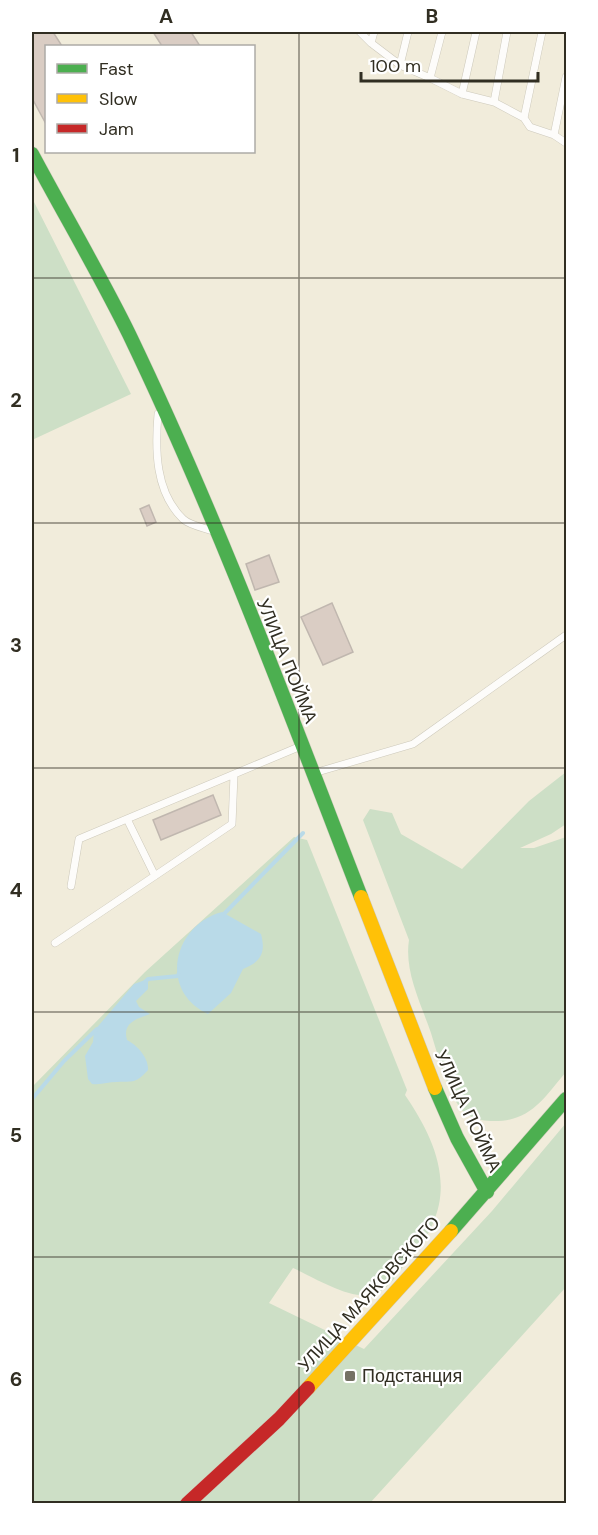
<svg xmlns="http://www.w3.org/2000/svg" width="598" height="1535" font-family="'DM Sans',sans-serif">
	<rect width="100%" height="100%" fill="#f1ecdb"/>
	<path fill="#cddfc6" d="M32,198L131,394L32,440Z
		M566,772V824L551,834L520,848H534L566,837V1072C543,1099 530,1123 490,1121C483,1121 471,1118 465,1113C450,1101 437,1052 431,1033C421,1004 404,971 409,940L363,820L370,809L392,813L401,834L462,869L529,801Z
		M294,837L307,840L407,1090L405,1095C431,1133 453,1178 433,1223C428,1237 416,1249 407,1261C398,1274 387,1292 371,1295C348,1299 313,1277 293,1268L269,1303L364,1349L492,1211L566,1123V1287L370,1503H32V1087L145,972Z"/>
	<path fill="#b9dae8" d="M222,912L261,934C266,953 261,962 243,969L231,993L208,1014C158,991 173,925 222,912Z
		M148,979V989L136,1001L139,1007L150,1014C136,1019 122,1023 127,1040C137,1045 149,1058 148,1070C135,1084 134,1081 117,1082C108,1082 102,1085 92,1084L88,1079L85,1056L93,1042L94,1031L134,984Z"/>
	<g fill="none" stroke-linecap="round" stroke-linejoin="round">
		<path stroke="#b9dae8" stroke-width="4" d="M222,916L303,833
			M145,982L148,979L178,976L179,973
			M32,1099L64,1061L97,1029"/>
	</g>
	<path fill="#dacdc4" stroke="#c0b7af" stroke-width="1.5" d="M32,32H53L62,46H46V124L32,98Z
		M153,32H191L200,46H162Z
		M149,505L156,522L147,526L140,509Z
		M269,555L279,582L255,590L246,564Z
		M332,603L353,652L323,665L301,617Z
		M213,795L221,815L161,840L153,820Z"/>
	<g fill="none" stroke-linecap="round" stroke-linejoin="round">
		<g stroke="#cdc9bb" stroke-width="8">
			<path id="lane" d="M360,32L371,43
				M374,32L371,43L400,65L408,32
				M442,32L430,78L462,94L476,32
				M507,32L494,102L524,118L542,32
				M400,65L430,78
				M566,77L554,135L566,143
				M462,94L494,102
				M524,118L530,127L554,135
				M158,414C155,449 155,492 183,519C189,525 204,528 213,531
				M314,773L413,744L566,635
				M127,819L155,876
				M71,886L79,839L301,746
				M55,943L232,824L234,775"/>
		</g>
		<g stroke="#cdc9bb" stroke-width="15">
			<path id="fast" d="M32,154C64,214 99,273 129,334C217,517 288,708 361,897
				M435,1088L457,1138L487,1192
				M451,1231L566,1099"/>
		</g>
		<g stroke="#cdc9bb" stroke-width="15">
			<path id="slow" d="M361,897L435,1088
				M308,1388L451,1231"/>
		</g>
		<g stroke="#cdc9bb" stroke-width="15">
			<path id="jam" d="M187,1504L279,1419L308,1388"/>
		</g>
		<use href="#lane" stroke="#fdfcfa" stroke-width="7"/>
		<use href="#fast" stroke="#4caf50" stroke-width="14"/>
		<use href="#slow" stroke="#ffc107" stroke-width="14"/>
		<use href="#jam" stroke="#c62828" stroke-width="14"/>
	</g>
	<path fill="none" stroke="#312e22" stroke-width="1.5" stroke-opacity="0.55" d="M299,32V1504M32,278H566M32,523H566M32,768H566M32,1012H566M32,1257H566"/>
	<rect fill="#747063" stroke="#fff" stroke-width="2" x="344" y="1370" width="12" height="12" rx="3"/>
	<g text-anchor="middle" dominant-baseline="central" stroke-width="4.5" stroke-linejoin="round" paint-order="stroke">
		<g font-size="18" fill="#312e22" stroke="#fff">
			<text transform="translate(287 661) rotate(68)">УЛИЦА ПОЙМА</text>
			<text transform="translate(468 1111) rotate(65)">УЛИЦА ПОЙМА</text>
			<text transform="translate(369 1294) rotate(-48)">УЛИЦА МАЯКОВСКОГО</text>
		</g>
		<g font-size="18" fill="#312e22" stroke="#fff" text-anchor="start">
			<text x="362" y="1376">Подстанция</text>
		</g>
	</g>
	<rect width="598" height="1535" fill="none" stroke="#ffffff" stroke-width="66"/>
	<rect x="45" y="45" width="210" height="108" fill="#ffffff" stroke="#adaba7" stroke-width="1.5"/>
	<rect x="57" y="64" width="30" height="9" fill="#4caf50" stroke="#adaba7" stroke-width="1.5"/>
	<text x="99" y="75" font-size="18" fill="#312e22">Fast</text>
	<rect x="57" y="94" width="30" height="9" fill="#ffc107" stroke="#adaba7" stroke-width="1.5"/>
	<text x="99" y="105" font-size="18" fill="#312e22">Slow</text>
	<rect x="57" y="124" width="30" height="9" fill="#c62828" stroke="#adaba7" stroke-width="1.5"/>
	<text x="99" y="135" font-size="18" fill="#312e22">Jam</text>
	<path d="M361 72v9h177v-9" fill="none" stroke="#312e22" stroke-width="3"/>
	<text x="370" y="72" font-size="18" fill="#312e22" stroke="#ffffff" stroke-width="4.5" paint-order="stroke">100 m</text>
	<rect x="33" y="33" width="532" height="1469" fill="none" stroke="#312e22" stroke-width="2"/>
	<g font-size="20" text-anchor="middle" font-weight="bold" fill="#312e22">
		<text x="166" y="23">A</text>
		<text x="432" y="23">B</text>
		<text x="16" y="162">1</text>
		<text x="16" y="407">2</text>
		<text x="16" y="652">3</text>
		<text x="16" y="897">4</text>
		<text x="16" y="1142">5</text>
		<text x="16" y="1386">6</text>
	</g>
</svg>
